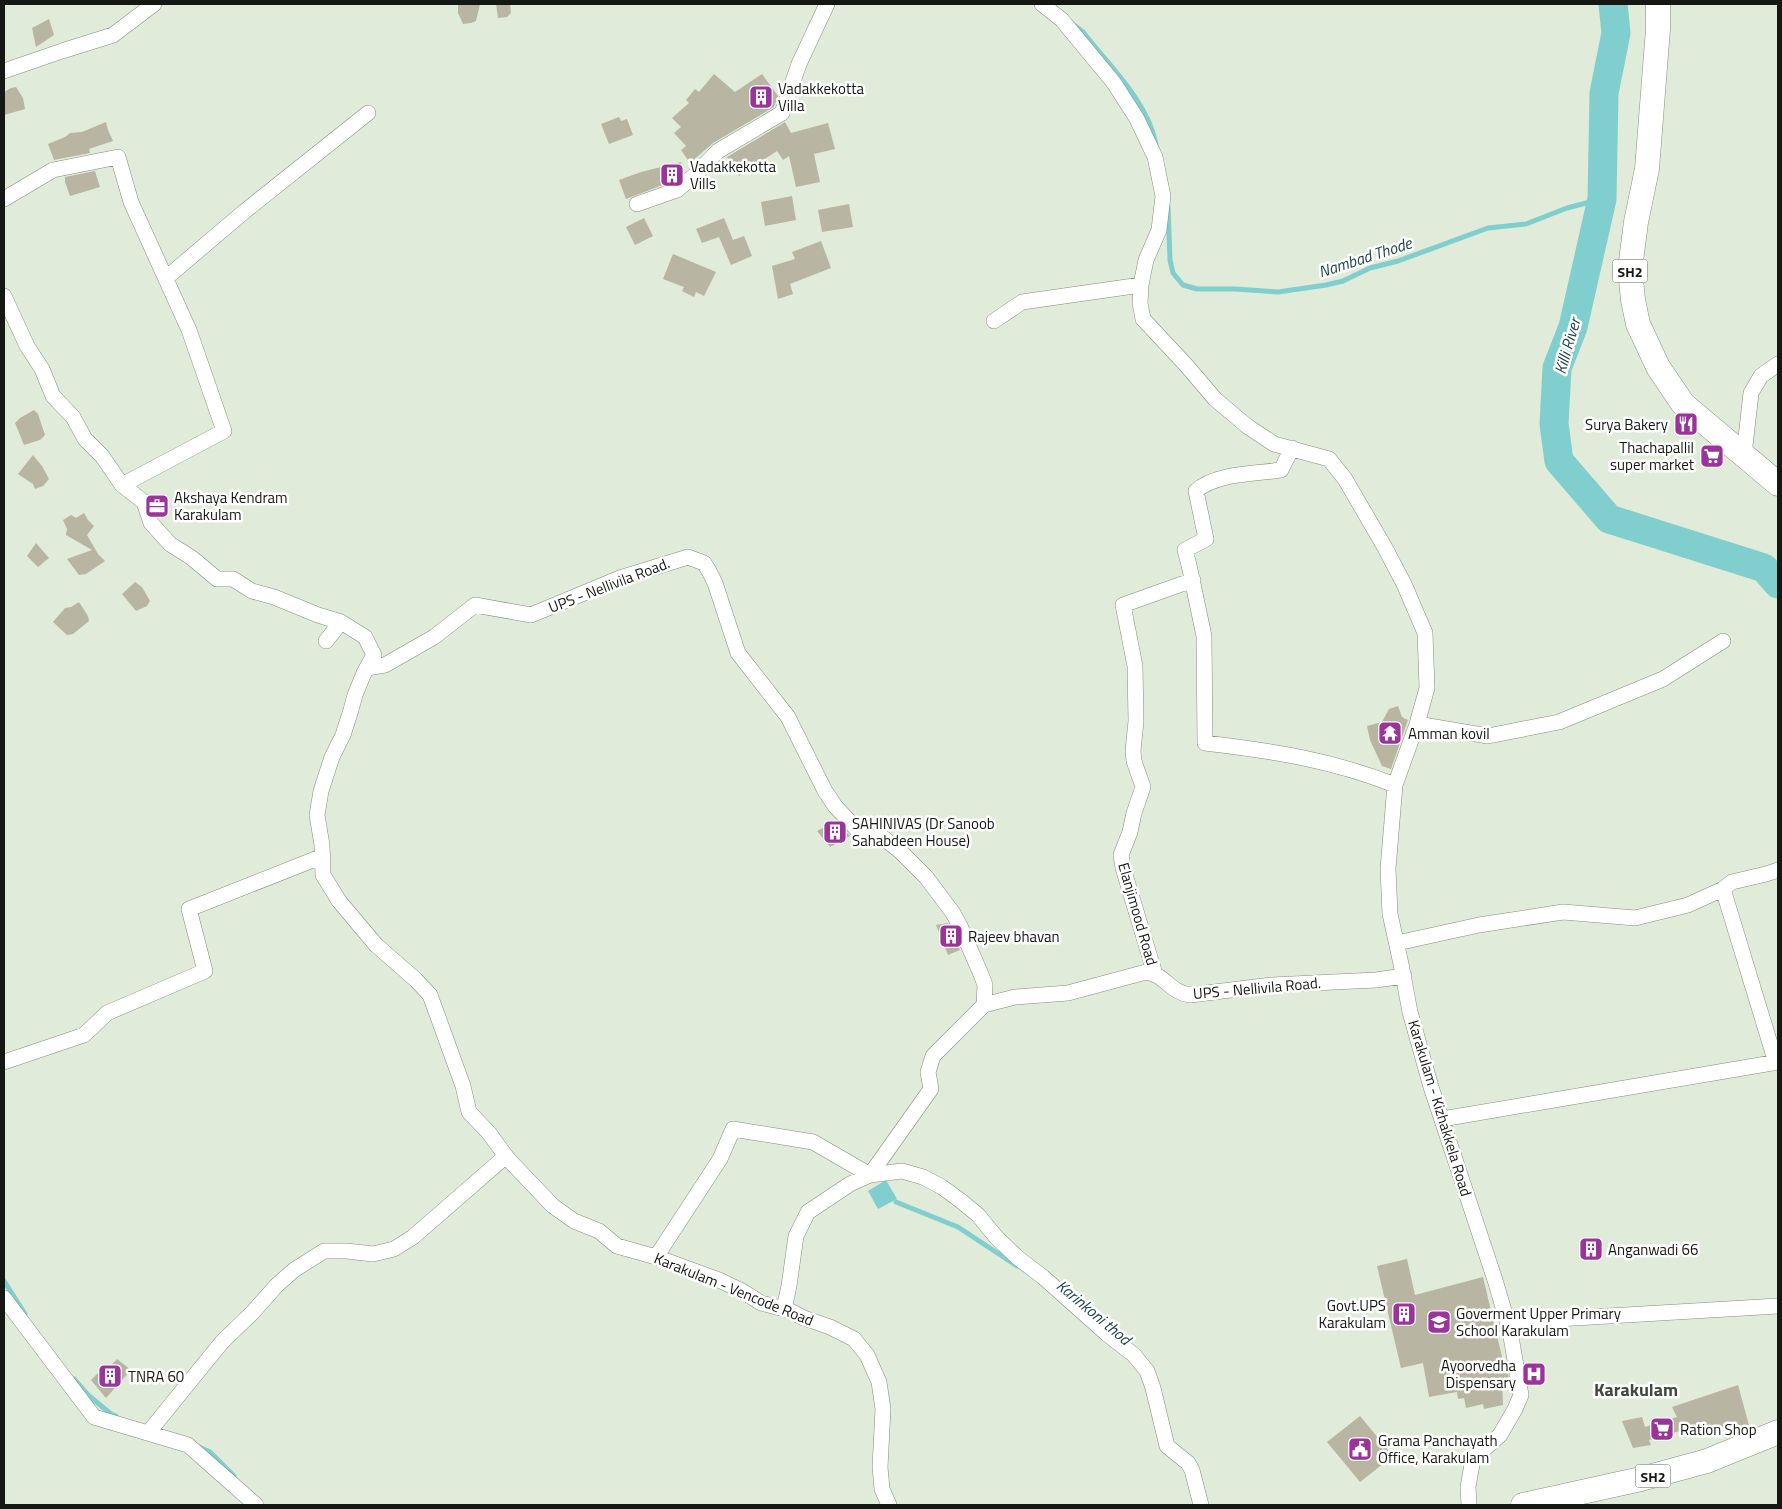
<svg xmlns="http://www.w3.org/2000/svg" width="1782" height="1509" font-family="'Titillium Web',sans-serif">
	<rect width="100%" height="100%" fill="#e1ebd9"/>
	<path fill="#80cece" d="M886,1180L897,1199L878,1209L868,1191Z"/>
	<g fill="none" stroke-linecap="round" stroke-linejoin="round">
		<path stroke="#80cece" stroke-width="5" d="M1074,25L1083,32C1109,66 1147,100 1156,144
			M1168,206L1170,260L1173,273L1183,285L1197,289H1235L1278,292L1326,285L1343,281L1370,268L1398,261L1488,228L1526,224L1567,208L1602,199
			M896,1202L958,1227L1017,1266
			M4,1281L25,1314
			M74,1379L88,1395L111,1414L116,1416
			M199,1447L210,1452L234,1476"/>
		<path stroke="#80cece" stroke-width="29" d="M1613,4L1616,33L1604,93L1602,199L1573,327L1557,368L1554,424L1559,461L1609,519L1764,568L1778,584"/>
	</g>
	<path fill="#b8b5a2" d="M458,4H480L476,21L471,23L463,24L458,13Z
		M496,4H510L511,13L507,17L498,18Z
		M49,19L54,35L36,47L32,28Z
		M714,74L735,92L762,74L778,96L774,107L713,143L690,163L681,150L686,146L674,133L681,127L672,118L689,103L686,100L695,89L699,92Z
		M16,87L23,98L25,109L4,115V92L11,88Z
		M619,117L621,121L627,119L633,135L609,144L601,124Z
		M106,122L108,130L113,141L89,149L90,153L54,160L48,144L65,137L70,133L82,132Z
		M785,122L791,133L828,123L835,149L814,154L820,182L796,187L789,156L783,160L777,151L739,176L727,157Z
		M681,162L683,172L673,181L626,199L619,180L641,172Z
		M95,171L100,187L70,196L65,182V177Z
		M792,196L796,220L765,226L761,202Z
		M849,204L853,227L822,232L818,210Z
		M644,218L653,236L635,245L626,227Z
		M724,218L733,240L744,236L752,256L731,265L719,237L702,243L696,229Z
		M821,241L831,268L790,284L793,294L778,299L772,266L795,259L792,252Z
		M673,254L716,272L704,296L696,292L694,297L682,291L684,287L663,279Z
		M34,410L38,414L45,435L40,440L24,445L15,423L20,418Z
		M33,455L42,466L49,479L43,486L35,489L33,484L18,474Z
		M84,513L88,520L94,526L87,535L98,554L105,561L86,574L79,575L67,559L92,550L66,535L67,529L63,520L71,515L76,518Z
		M36,543L49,558L38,567L27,556Z
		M135,582L142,587L150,601L147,606L136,611L122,594Z
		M79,602L88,616L89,621L73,634L67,635L53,622L65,608L71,607Z
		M1398,706L1402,717L1408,720L1391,769L1382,766L1370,740L1367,726L1382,722L1389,709Z
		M836,821L850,836L830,847L817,831Z
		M948,923L960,950L948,955L936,925Z
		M1600,1239L1602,1255L1582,1259L1580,1243Z
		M1407,1259L1415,1295L1483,1277L1503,1361H1506L1509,1379L1502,1380L1503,1405L1484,1409L1483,1404L1466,1408L1464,1398L1458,1399L1457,1392L1429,1397L1423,1363L1401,1368L1377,1266Z
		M117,1359L131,1370L106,1398L91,1380L99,1372H105Z
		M1542,1363L1545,1382L1529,1385L1525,1366Z
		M1738,1385L1749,1425L1708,1429L1709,1433L1685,1435L1683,1430L1649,1440L1651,1445L1633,1448L1622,1421L1642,1417L1645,1427L1677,1417L1672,1407Z
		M1360,1416L1393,1456L1360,1482L1327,1442Z"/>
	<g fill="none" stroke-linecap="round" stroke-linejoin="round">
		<g stroke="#858e7d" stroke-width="16">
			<path id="minor" d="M1042,4L1062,20L1114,83L1137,119L1155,157L1163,196L1159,230L1146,260L1141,285L1140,303L1143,319L1186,365L1215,399L1247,426L1274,444L1329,459L1345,479L1384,546L1404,584L1425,633L1427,688L1417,724L1395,785L1388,869L1390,914L1401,964L1410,1012L1431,1087L1495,1280L1510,1331L1521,1395L1515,1409L1500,1435L1473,1459L1468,1487L1469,1505
				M4,71L62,51L113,35L154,4
				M4,199L53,170L118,157L131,202L189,330L224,431L122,485
				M637,204L677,190L696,174L718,151L782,113L799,64L827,4
				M166,278L245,211L368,113
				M4,296L27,346L42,369L53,396L73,417L85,439L102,456L122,485L144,502L151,523L170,544L192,558L217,579H233L252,591L274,597L318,615L341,622L365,637L374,655L364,673L355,695L351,710L343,735L332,757L321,791L317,815L322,845L323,875L339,901L376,945L416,980L430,995L463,1086L469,1112L489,1133L508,1159L553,1206L574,1221L599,1231L617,1246L656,1257L719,1280L742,1291L761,1303L788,1310L804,1318L830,1327L854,1339L867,1355L879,1382L883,1409L880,1467L882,1489L889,1505
				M994,321L1022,302L1141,285
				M1292,448L1281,470C1256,474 1215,473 1196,491L1206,539L1185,550L1189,565L1204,636L1205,743C1273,751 1332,760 1395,785
				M1744,455L1751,393L1761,376L1778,364
				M326,641L341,622
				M367,668L385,665L434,637L475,605L531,615L620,578L688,557L704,563L709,571L715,583L738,653L788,717L825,791L835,806L861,834H866L875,831L901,852L926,877L953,913L960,926L980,972L985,985L984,1005L1015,997L1068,993L1146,972C1166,975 1169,992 1190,995L1272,985L1376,980L1404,976
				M1417,724L1488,736L1559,722L1663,679L1723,641
				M1723,889L1776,1063
				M1397,943L1479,925L1563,912L1635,918L1688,905L1723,889L1732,882L1766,874L1778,870
				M1155,974L1123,868L1121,855L1130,832L1134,813L1143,787L1134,761L1133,751L1136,721L1135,666L1123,605L1193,580
				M4,1062L84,1035L107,1013L205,971L189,909L323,856
				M1442,1119L1778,1062
				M656,1257L720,1159L733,1129L813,1142L870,1175L931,1089L928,1072L933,1056L984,1005
				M4,1298L94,1417L188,1445L256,1505
				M784,1309L789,1286L796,1236L808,1212L850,1184L870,1175L902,1171L923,1177L942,1187L961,1201L978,1215L996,1237L1018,1258L1043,1277L1107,1334L1134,1355L1147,1371L1153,1388L1167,1446L1188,1463L1192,1470L1201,1505
				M1507,1322L1778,1306
				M148,1433L222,1342L253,1312L276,1286L294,1270L324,1251H347L373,1254L394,1249L413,1237L506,1156"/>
		</g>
		<g stroke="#858e7d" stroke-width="25">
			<path id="primary" d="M1658,4V29L1647,169L1636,222L1630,269L1633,300L1638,324L1658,367L1683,404L1778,484
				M1523,1505L1641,1479L1707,1461L1778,1432"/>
		</g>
		<use href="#minor" stroke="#fff" stroke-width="15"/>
		<use href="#primary" stroke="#fff" stroke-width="24"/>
	</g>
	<defs>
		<g id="building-square" transform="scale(1.25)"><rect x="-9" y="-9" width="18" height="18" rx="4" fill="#9a3499" stroke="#fff"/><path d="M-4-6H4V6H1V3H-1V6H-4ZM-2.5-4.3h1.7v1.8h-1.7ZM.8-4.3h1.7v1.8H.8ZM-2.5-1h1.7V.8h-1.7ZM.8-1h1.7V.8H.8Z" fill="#fff"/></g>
		<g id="restaurant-square" transform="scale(1.25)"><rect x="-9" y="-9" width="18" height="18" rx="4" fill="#9a3499" stroke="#fff"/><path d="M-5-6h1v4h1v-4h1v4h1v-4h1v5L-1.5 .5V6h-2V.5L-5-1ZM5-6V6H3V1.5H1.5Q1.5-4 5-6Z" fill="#fff"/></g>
		<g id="supermarket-square" transform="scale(1.25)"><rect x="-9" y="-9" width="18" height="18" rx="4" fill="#9a3499" stroke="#fff"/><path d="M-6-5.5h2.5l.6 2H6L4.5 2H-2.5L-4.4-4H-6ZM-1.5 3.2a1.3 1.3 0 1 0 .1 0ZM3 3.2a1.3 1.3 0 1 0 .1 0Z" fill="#fff"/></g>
		<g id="office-square" transform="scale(1.25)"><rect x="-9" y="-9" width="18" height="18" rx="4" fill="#9a3499" stroke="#fff"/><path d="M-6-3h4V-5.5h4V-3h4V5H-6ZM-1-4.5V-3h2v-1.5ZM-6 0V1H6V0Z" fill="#fff"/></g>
		<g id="temple-square" transform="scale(1.25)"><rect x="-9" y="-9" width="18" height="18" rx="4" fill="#9a3499" stroke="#fff"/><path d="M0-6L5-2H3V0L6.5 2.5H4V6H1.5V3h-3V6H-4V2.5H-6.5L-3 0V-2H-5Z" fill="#fff"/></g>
		<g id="school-square" transform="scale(1.25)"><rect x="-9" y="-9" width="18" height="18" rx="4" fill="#9a3499" stroke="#fff"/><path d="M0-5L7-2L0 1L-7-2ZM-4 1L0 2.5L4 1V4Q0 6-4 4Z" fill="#fff"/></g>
		<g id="hospital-square" transform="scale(1.25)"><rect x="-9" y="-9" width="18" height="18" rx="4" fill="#9a3499" stroke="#fff"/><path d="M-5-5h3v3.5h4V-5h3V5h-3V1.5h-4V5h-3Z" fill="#fff"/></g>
		<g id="civic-square" transform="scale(1.25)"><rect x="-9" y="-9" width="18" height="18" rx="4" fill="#9a3499" stroke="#fff"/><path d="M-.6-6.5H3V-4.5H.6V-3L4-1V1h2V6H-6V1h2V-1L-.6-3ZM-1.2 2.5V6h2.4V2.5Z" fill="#fff"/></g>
	</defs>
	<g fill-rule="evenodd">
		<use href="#building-square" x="761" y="97"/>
		<use href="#building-square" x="672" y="175"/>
		<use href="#restaurant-square" x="1686" y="424"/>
		<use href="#supermarket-square" x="1712" y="456"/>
		<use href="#office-square" x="157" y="506"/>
		<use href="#temple-square" x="1390" y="733"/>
		<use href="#building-square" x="835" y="832"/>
		<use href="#building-square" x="951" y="936"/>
		<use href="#building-square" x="1591" y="1249"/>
		<use href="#building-square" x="1404" y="1314"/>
		<use href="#school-square" x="1439" y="1322"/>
		<use href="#hospital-square" x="1534" y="1374"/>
		<use href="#building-square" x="110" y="1376"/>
		<use href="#supermarket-square" x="1662" y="1429"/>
		<use href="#civic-square" x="1360" y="1449"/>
	</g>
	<g text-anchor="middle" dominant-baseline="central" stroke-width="5" stroke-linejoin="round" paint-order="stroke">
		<g fill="#fff" stroke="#5b5d59" stroke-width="1">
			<rect x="1612.5" y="259.5" width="35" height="23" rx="4"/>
			<rect x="1635.5" y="1464.5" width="35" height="23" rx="4"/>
		</g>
		<g font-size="14" font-weight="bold" fill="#151812">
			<text x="1630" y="271">SH2</text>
			<text x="1653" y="1476">SH2</text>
		</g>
		<g font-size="15" fill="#151812" stroke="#fff" text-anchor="start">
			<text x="778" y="88">Vadakkekotta<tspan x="778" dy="17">Villa</tspan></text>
			<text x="690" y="166">Vadakkekotta<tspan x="690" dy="17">Vills</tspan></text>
			<text x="1668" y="424" text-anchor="end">Surya Bakery</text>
			<text x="1694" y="447" text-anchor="end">Thachapallil<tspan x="1694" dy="17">super market</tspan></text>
			<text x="174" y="497">Akshaya Kendram<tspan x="174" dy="17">Karakulam</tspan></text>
			<text x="1408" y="733">Amman kovil</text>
			<text x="852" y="823">SAHINIVAS (Dr Sanoob<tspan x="852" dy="17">Sahabdeen House)</tspan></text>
			<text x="968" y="936">Rajeev bhavan</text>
			<text x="1608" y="1249">Anganwadi 66</text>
			<text x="1386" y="1305" text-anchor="end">Govt.UPS<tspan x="1386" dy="17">Karakulam</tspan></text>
			<text x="1456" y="1313">Goverment Upper Primary<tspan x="1456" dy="17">School Karakulam</tspan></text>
			<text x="1516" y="1365" text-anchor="end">Ayoorvedha<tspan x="1516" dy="17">Dispensary</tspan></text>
			<text x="128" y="1376">TNRA 60</text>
			<text x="1680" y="1429">Ration Shop</text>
			<text x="1378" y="1440">Grama Panchayath<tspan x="1378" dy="17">Office, Karakulam</tspan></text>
		</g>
		<g font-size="15" fill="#151812" stroke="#fff">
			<text transform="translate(609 585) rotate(-21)">UPS - Nellivila Road.</text>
			<text transform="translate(1138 914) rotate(74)">Elanjimood Road</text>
			<text transform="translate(1257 988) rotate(-5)">UPS - Nellivila Road.</text>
			<text transform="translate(1440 1108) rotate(73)">Karakulam - Kizhakkela Road</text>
			<text transform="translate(734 1289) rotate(22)">Karakulam - Vencode Road</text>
		</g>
		<g font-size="16" font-style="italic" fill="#204646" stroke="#fff">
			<text transform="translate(1365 257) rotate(-18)">Nambad Thode</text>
			<text transform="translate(1567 346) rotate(-74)">Killi River</text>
			<text transform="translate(1094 1312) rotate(40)">Karinkoni thod</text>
		</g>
		<g font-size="18" font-weight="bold" fill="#41493a" stroke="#fff">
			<text x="1636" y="1389">Karakulam</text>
		</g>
	</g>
	<rect width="1782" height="1509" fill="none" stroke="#151812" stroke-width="10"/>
</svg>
